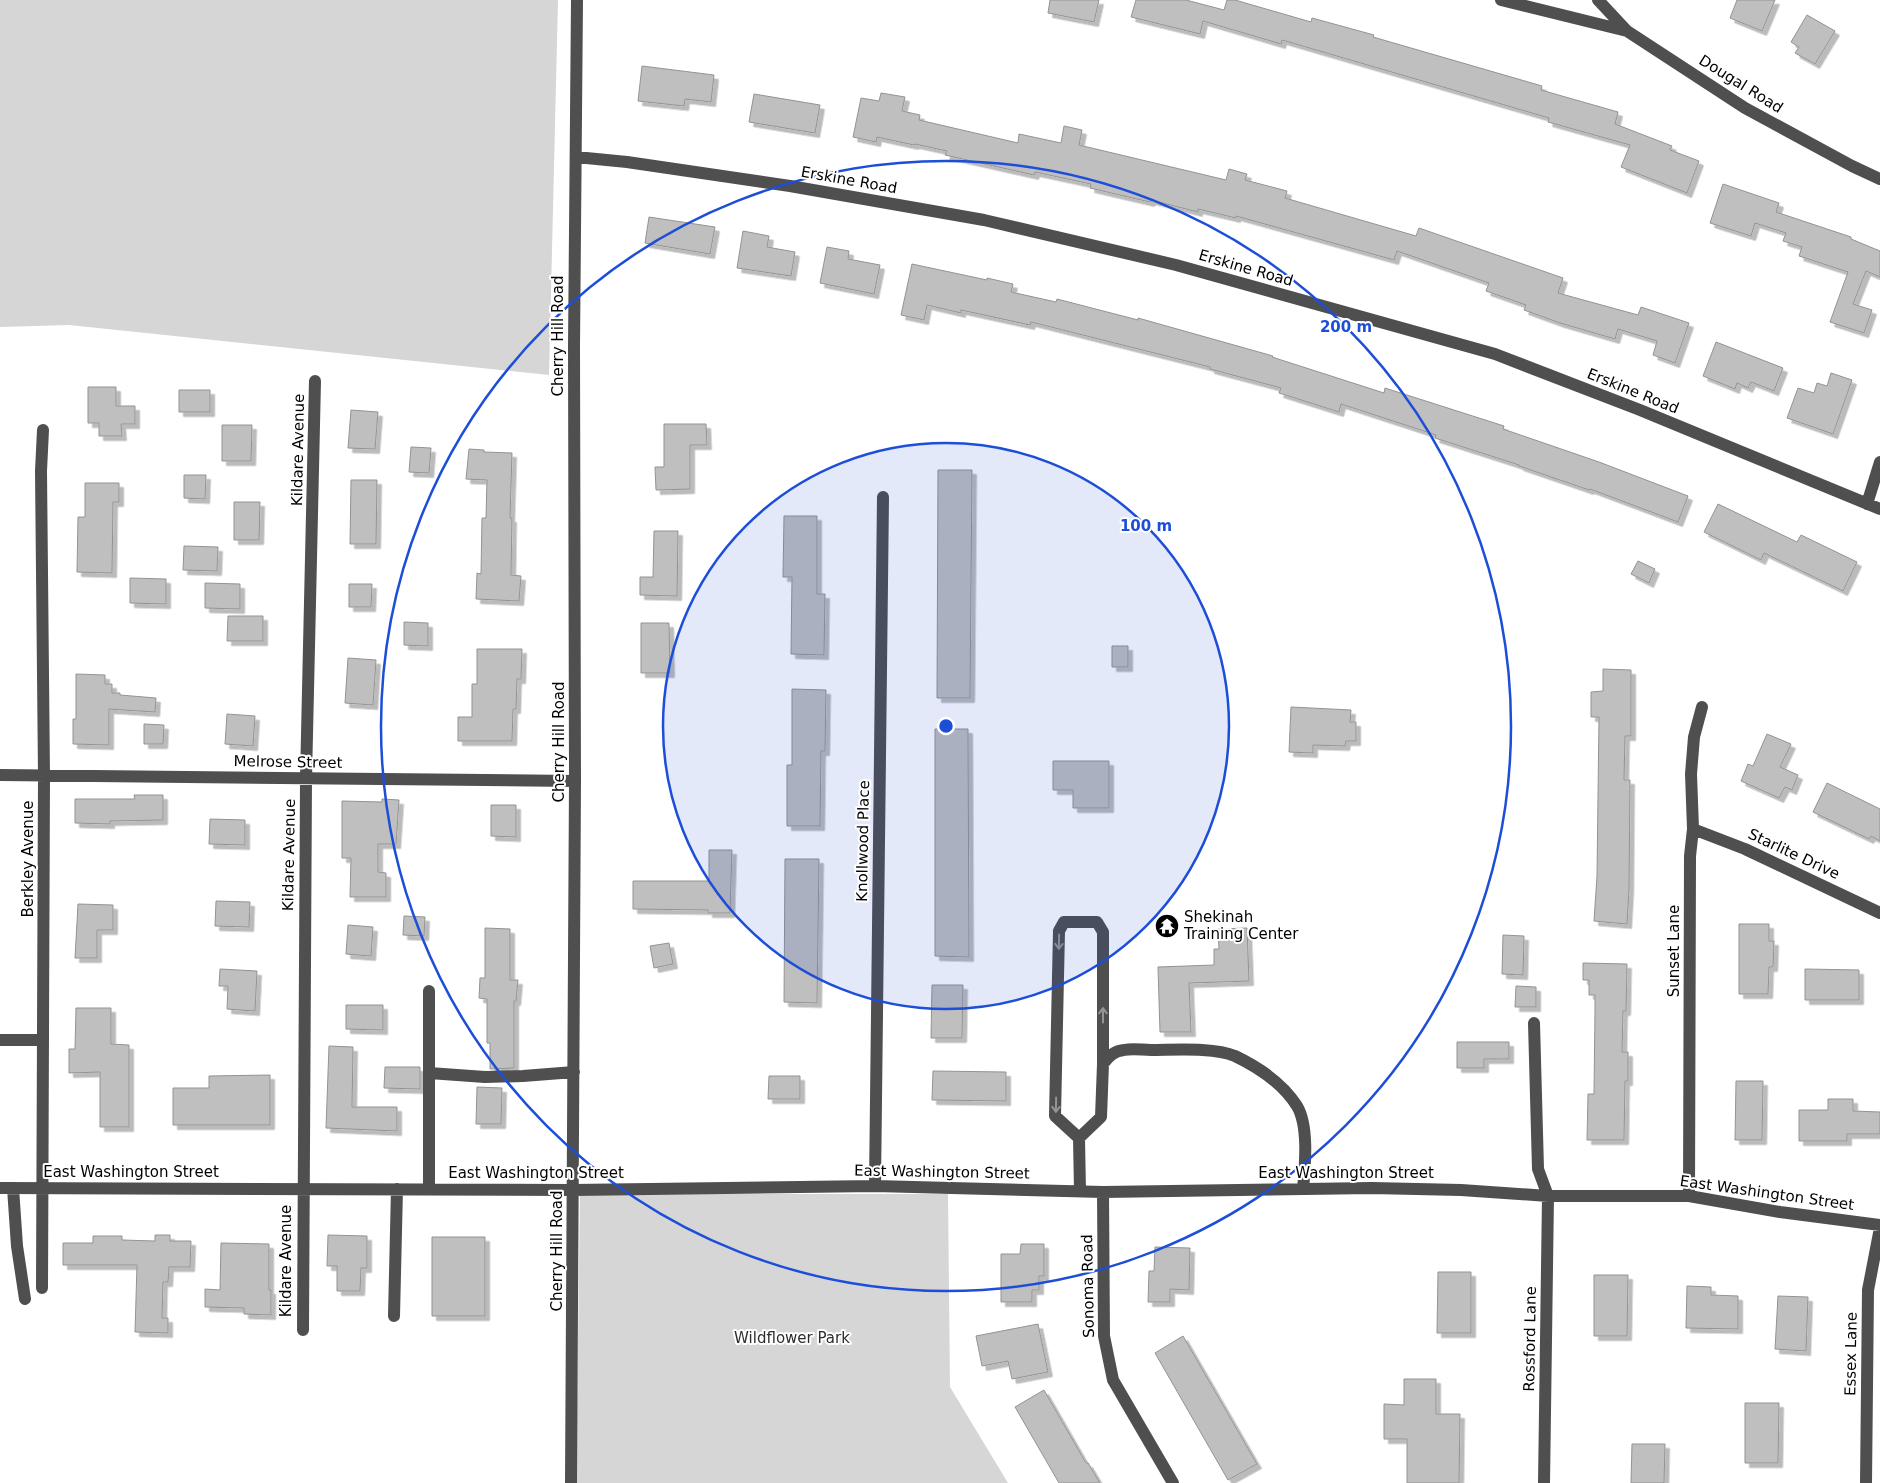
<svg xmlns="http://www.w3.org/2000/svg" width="1880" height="1483" font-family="'DejaVu Sans',sans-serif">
	<defs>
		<filter id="shadow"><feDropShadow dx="4.5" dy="4.5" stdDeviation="0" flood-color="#0004"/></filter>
	</defs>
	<rect width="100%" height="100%" fill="#fff"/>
	<path fill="#d6d6d6" d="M0,0H558L549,375L69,325L0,327Z
		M580,1194H948L950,1387L1008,1483H576Z"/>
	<path fill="#bfbfbf" stroke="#939393" filter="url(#shadow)" d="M1050,0H1099L1094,22L1048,13Z
		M1136,0H1186L1224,10L1227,0H1235L1311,22L1312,18L1374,35L1373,37L1542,86L1541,90L1618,112L1615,124L1672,146L1670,150L1699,161L1687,193L1621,167L1630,145L1548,122L1549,118L1282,40L1281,44L1203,21L1200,34L1131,17Z
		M1737,0H1775L1762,31L1730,18Z
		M1807,15L1835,31L1815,64L1795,53L1799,47L1791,42Z
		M642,66L714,75L711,102L685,99L684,106L638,101Z
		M881,93L905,97L902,111L920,115L919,120L1018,143L1019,134L1061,143L1064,126L1082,130L1079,145L1226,180L1229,169L1247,174L1245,180L1287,191L1285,198L1416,236L1419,228L1563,278L1558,293L1638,315L1641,307L1689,323L1675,363L1653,355L1657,341L1618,329L1615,339L1560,323L1524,310L1526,305L1486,291L1489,283L1397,251L1394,260L1236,216V218L1198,209V212L1151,200L1150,202L1090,188L1091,184L1035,172L1034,175L945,155L947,151L915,144L914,145L877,137L876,142L853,137L861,98L879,101Z
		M754,94L820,105L815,133L749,122Z
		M1723,184L1779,203L1776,212L1851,237V239L1880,251V277L1866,271L1853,304L1872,310L1864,333L1830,322L1848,272L1799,256L1802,247L1783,241L1786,233L1755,223L1751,236L1710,223Z
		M649,217L715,227L710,254L645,243Z
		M743,231L769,236L767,247L795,252L791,276L737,268Z
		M827,247L849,251L848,259L880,265L874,294L820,283Z
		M912,264L987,280V278L1013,284L1011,292L1056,302L1057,299L1138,320V318L1273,356L1272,357L1384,393L1385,388L1504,426L1503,429L1599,462L1688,496L1678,522L1590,489L1589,490L1519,466V465L1435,438L1436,435L1341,404L1339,412L1279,393L1281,388L1210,369V367L1031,322L1030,325L961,310V313L927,305L924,320L901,315Z
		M1716,342L1783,368L1774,391L1751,382L1748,388L1737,383L1735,389L1703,376Z
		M1831,373L1852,380L1833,434L1787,418L1798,388L1814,393L1817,383L1827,386Z
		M88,387H116V406H135V424H121L122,436H99V423H88Z
		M179,390H210V412H179Z
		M351,410L378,412L375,449L348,448Z
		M664,424H706L707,445H690V489L656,490L655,467H664Z
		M222,425H252L251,461H222Z
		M411,447L431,448L429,473L409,472Z
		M469,449L484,450V452L512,453L510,518H512L511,575L521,576L519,601L476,599L477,573L481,574L482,518H486L487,480L466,479Z
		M938,470H972L970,698H937Z
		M184,475H206L205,499L184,498Z
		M351,480H377L376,544H350Z
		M85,483H119V502H113L112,573L77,572L78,517H85Z
		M234,502H260L259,540H234Z
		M1718,504L1797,542L1801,535L1857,562L1843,591L1764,553L1761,560L1704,532Z
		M784,516H817V594H825L824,655L791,654L792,577H783Z
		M654,531H678L677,596L640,595V577H653Z
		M184,546L218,547L217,571L183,570Z
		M1638,561L1655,569L1649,583L1631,574Z
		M130,578L166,579V604L130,603Z
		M205,583L240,584V609L205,608Z
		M349,584H372L371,607H349Z
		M228,616H263V641H227Z
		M404,622L428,623V646L404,645Z
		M641,623H669L670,673H641Z
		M1112,646H1128V667H1112Z
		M477,649H522L521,679H517L516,709H513L512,741H458V717H472V684H477Z
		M348,658L376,660L373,705L345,703Z
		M1603,669L1631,670V736H1625L1624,780H1630L1629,889L1627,924L1594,921L1597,876L1599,717H1591V692L1603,691Z
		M76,674L105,675V684H112V693H120V695L156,698L155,712L109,709V745L73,744V719H76Z
		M792,689L826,690L825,751H821L820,826H787V765H792Z
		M1291,707L1351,710L1350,722H1356V741H1346L1345,746L1313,745V753L1289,752Z
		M227,714L255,716L253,746L225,744Z
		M144,724L164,725L163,744H144Z
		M935,729H968L969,957L935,956Z
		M1767,734L1791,744L1780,767L1798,775L1792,790L1785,787L1779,798L1741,781L1748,764L1753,766Z
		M1053,761H1109V808H1073V790H1053Z
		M1827,783L1880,809V841L1871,836L1869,839L1813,812Z
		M134,795H163V820L110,821V824L75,823V799H135Z
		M382,799L399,800L396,844H378V872L386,873V897H350L351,858H342V801L382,802Z
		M491,805H516V837L491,836Z
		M210,819L245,820V845L209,844Z
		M709,850H732L730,913H708V910L633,909V881H709Z
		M785,859H819L817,1003L784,1002Z
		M216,901L250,902L249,927L215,926Z
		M78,904L113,905V930H97V958H75Z
		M404,916L425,917L424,936L403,935Z
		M1739,924H1769V941H1774L1773,967H1769L1768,994H1739Z
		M348,925L373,927L371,956L346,954Z
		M485,928L510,929V980H518L516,1001H514V1068L490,1069V1043H487V999L479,998L480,978H485Z
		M1247,928L1249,981L1189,983L1191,1032H1160L1158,967L1214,965V949H1219L1218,929Z
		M1503,935L1524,936L1523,975L1502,974Z
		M669,943L673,964L654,968L650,946Z
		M1583,963L1627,964L1626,1011H1623L1622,1052H1628V1081H1625L1624,1140H1587L1588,1094H1594L1595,1010V995H1589V980H1583Z
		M220,969L257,971L255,1011L227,1009L228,986H219Z
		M1805,969L1859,970V1000H1805Z
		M932,985H963L962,1038H931Z
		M1516,986L1536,987V1007H1515Z
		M346,1005H383V1030L346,1029Z
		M76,1008H111V1044L129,1045V1127H100V1072L69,1073V1049H75Z
		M1457,1042H1509V1059H1484V1068H1457Z
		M329,1046L353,1047L352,1107H397V1131L326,1128Z
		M385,1067H420V1089L384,1088Z
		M933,1071L1006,1072V1101L932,1100Z
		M270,1075V1125H173V1088H209V1076Z
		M769,1076H800V1099H768Z
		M1736,1081H1763L1762,1140H1735Z
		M477,1087L502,1088L501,1124H476Z
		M1828,1099H1853V1111L1880,1112V1134H1847V1141H1799V1110H1828Z
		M155,1235H170V1241H191L190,1267H169L168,1282H163L162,1318H168V1333L135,1332L137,1265H63V1243H93V1236H122V1240L155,1241Z
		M328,1235L367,1236V1268H361L360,1291H337V1266H327Z
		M432,1237H485V1316H432Z
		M221,1243L269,1244V1290H271V1315L244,1314V1308L205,1307V1289L220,1290Z
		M1021,1244H1044V1276H1039V1290H1032V1302H1001V1254H1020Z
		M1155,1247L1190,1248L1189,1290L1170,1289V1302H1148L1149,1271H1154Z
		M1438,1272H1471V1333H1437Z
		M1594,1275H1628L1627,1336H1594Z
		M1687,1286L1711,1287V1295L1738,1296V1329L1686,1328Z
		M1778,1296L1808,1297L1806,1351L1775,1349Z
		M1038,1324L1048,1372L1012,1379L1008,1361L982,1366L976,1336Z
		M1183,1336L1257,1464L1228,1480L1155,1353Z
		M1404,1379H1436V1414H1460L1459,1483H1407V1439H1384V1404L1404,1405Z
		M1044,1390L1086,1463H1088L1100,1483H1059L1015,1407Z
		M1745,1403H1779L1778,1463H1745Z
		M1632,1444H1665L1664,1483H1631Z"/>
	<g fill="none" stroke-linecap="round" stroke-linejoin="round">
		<path stroke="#4f4f4f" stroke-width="12" d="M1501,0L1627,31
			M1598,0L1627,31L1745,108L1852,166L1880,179
			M576,157L627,162L790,186L984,220L1176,265L1495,354L1640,410L1880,509
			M1867,504L1880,462
			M0,775L575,781
			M1693,829L1745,849L1880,913
			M1534,1023L1538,1169L1548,1196L1544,1483
			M0,1040H42
			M1103,1064C1109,1056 1114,1051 1124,1050C1133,1048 1142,1050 1151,1050C1174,1050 1214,1047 1235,1056C1258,1067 1283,1084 1297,1106C1309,1126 1305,1166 1303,1189
			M429,1073L485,1077L523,1076L574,1072
			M1079,1138L1055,1116L1059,931L1064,922H1097L1103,932V1064L1101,1117L1079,1138L1080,1191
			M875,1186L883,497
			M0,1188L573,1190L875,1186L1103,1192L1372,1188L1461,1190L1548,1196H1689L1780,1212L1880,1225
			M13,1188L17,1246L25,1299
			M429,1189V991
			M1103,1192L1104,1336L1113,1380L1173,1483
			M1689,1196L1690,856L1693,829L1691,774L1694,737L1702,707
			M42,1288L44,776L41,471L43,430
			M394,1316L397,1189
			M303,1330L306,779L315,381
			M571,1483L575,781L574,347L577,0
			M1866,1483L1868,1290L1880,1228"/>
	</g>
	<defs><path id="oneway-shaft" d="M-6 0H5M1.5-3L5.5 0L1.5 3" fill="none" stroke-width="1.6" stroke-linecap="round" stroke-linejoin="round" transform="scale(1.25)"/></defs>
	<g stroke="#959595">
		<use href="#oneway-shaft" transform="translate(1059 942) rotate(91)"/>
		<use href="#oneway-shaft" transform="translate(1103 1015) rotate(-90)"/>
		<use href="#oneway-shaft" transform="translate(1056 1105) rotate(91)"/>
	</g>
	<circle cx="946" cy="726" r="283" fill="#1d4ed8" fill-opacity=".12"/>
	<g fill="none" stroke="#1d4ed8" stroke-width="2.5">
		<circle cx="946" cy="726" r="283"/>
		<circle cx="946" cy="726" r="565"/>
	</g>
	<defs>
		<g id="temple-disc" transform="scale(1.25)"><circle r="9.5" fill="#000" stroke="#fff"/><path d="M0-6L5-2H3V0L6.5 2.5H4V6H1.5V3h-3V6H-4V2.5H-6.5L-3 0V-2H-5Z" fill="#fff"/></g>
	</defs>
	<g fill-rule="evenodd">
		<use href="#temple-disc" x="1167" y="926"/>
	</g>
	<g text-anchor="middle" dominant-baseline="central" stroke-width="4" stroke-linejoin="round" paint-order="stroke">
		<g font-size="15" fill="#000" stroke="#fff">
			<text transform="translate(1741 84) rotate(32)">Dougal Road</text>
			<text transform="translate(849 180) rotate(10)">Erskine Road</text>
			<text transform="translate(1246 268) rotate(16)">Erskine Road</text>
			<text transform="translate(558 336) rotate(-90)">Cherry Hill Road</text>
			<text transform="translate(1633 391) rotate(22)">Erskine Road</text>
			<text transform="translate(298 450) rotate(-89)">Kildare Avenue</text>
			<text transform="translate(559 742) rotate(-90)">Cherry Hill Road</text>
			<text transform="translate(288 762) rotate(1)">Melrose Street</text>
			<text transform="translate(863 841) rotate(-89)">Knollwood Place</text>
			<text transform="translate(1794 854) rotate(25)">Starlite Drive</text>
			<text transform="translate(289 855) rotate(-89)">Kildare Avenue</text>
			<text transform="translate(28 859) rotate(-90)">Berkley Avenue</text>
			<text transform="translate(1674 951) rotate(-90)">Sunset Lane</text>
			<text x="131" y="1172">East Washington Street</text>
			<text transform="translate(942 1172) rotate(1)">East Washington Street</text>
			<text x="536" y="1173">East Washington Street</text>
			<text x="1346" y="1173">East Washington Street</text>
			<text transform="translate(1767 1193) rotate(8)">East Washington Street</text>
			<text transform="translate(557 1251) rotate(-90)">Cherry Hill Road</text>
			<text transform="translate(286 1261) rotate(-90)">Kildare Avenue</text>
			<text transform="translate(1088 1286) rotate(-91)">Sonoma Road</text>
			<text transform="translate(1530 1339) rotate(-89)">Rossford Lane</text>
			<text transform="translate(1851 1354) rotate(-89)">Essex Lane</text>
		</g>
		<g font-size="15" fill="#000" stroke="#fff" text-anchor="start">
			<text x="1184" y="917">Shekinah<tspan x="1184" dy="17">Training Center</tspan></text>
		</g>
		<g font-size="15" fill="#2d2d2d" stroke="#fff">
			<text x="792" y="1338">Wildflower Park</text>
		</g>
	</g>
	<circle cx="946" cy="726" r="8" fill="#1d4ed8" stroke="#fff" stroke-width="2.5"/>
	<g font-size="15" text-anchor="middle" font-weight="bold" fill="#1d4ed8" stroke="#fff" stroke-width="4" stroke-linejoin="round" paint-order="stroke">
		<text x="1346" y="332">200 m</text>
		<text x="1146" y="531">100 m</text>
	</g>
</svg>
